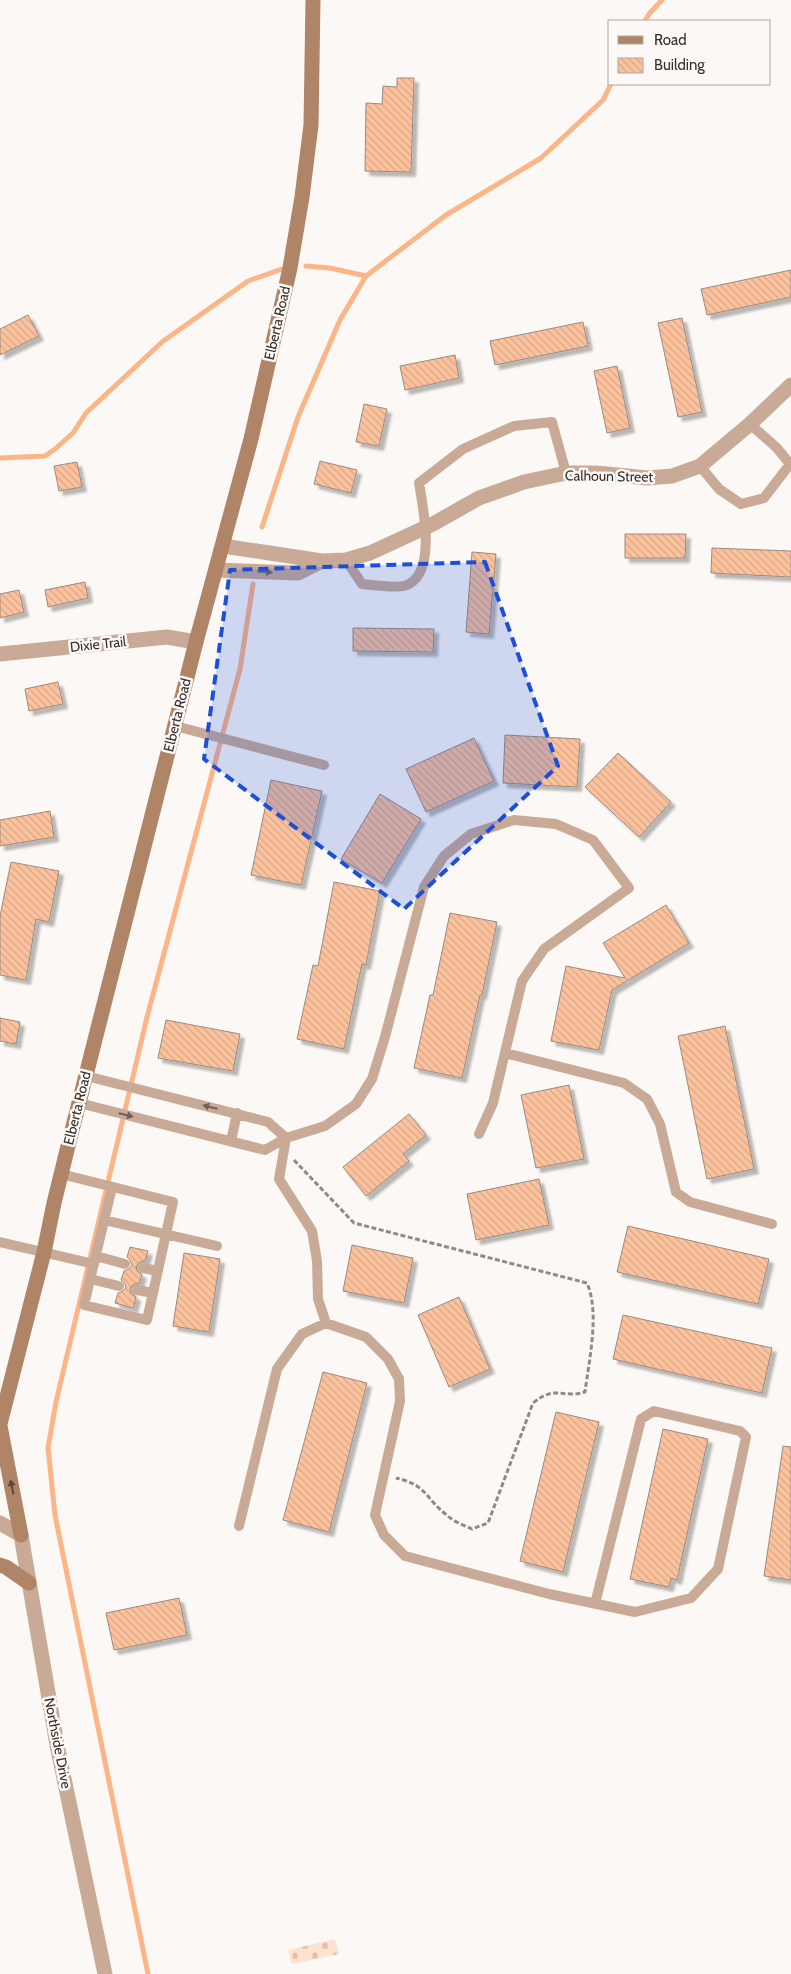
<svg xmlns="http://www.w3.org/2000/svg" width="791" height="1974" font-family="Cabin,sans-serif">
	<defs>
		<pattern id="cemetery-stones" width="16" height="16" patternUnits="userSpaceOnUse" patternTransform="scale(1.25)"><rect width="16" height="16" fill="#fee2cf"/><path d="M2 7V4a2 2 0 0 1 4 0v3zM10 15v-3a2 2 0 0 1 4 0v3z" fill="#dac2b2"/></pattern>
		<pattern id="building-back-hatch" width="6" height="6" patternUnits="userSpaceOnUse" patternTransform="scale(1.25)"><rect width="6" height="6" fill="#fbc29d"/><path d="M-1 5l2 2M0 0l6 6M5-1l2 2" fill="none" stroke="#d8a787"/></pattern>
		<filter id="shadow"><feDropShadow dx="4.5" dy="4.5" stdDeviation="1" flood-color="#0004"/></filter>
	</defs>
	<rect width="100%" height="100%" fill="#fcf8f6"/>
	<path fill="url(#cemetery-stones)" d="M335,1939L339,1954L292,1964L288,1950Z"/>
	<g fill="none" stroke-linecap="round" stroke-linejoin="round">
		<path stroke="#fbb586" stroke-width="5" d="M645,21L649,14L662,0
			M306,266L330,268L366,276
			M0,458L45,456L55,449L73,433L86,413L162,342L248,281L282,269
			M262,527L298,417L340,320L366,276L446,215L541,158L603,100L611,84
			M148,1974L55,1515L48,1448L56,1402L147,1017L240,669L253,584"/>
	</g>
	<path fill="url(#building-back-hatch)" stroke="#9c8a7f" filter="url(#shadow)" d="M397,78H414L411,172L365,171L366,103L382,104L383,86L397,87Z
		M791,270V297L707,315L701,289Z
		M28,315L39,336L0,355V329Z
		M682,318L702,412L678,417L658,323Z
		M583,322L588,346L495,365L490,341Z
		M455,355L459,378L405,390L400,366Z
		M617,366L630,428L607,433L594,371Z
		M364,404L387,409L379,446L356,442Z
		M320,461L357,470L351,493L314,484Z
		M77,462L82,487L59,491L54,466Z
		M625,534H686L685,558H625Z
		M712,548L791,551V577L711,573Z
		M472,552L496,554L489,634L466,632Z
		M85,582L88,598L48,607L45,590Z
		M19,590L24,612L0,618V594Z
		M353,628L434,629L433,652L353,651Z
		M58,682L63,704L29,711L25,689Z
		M505,735L580,739L577,787L503,783Z
		M474,738L494,781L426,812L406,769Z
		M618,753L671,802L639,837L585,787Z
		M271,780L322,791L301,885L251,875Z
		M380,794L421,819L382,883L341,859Z
		M50,811L54,837L0,846V820Z
		M11,862L59,871L49,922L36,919L26,980L0,975V916Z
		M334,882L380,891L366,965L362,964L344,1049L297,1039L313,965L318,966Z
		M666,905L689,943L612,990L599,1050L551,1041L566,966L625,978L603,943Z
		M450,913L497,922L482,995H480L462,1078L414,1068L430,995H433Z
		M0,1018L20,1022L16,1044L0,1041Z
		M166,1020L240,1034L233,1071L158,1058Z
		M725,1026L754,1169L707,1179L678,1036Z
		M569,1085L584,1159L536,1168L521,1095Z
		M409,1114L426,1135L403,1154L409,1161L366,1196L343,1167Z
		M539,1179L549,1225L476,1240L467,1194Z
		M628,1226L769,1259L758,1304L617,1272Z
		M352,1245L413,1258L404,1303L343,1291Z
		M130,1247L148,1251L145,1261L140,1262L136,1266L137,1271L142,1275L139,1283L134,1284L130,1288L131,1293L136,1297L133,1308L115,1303L118,1293L121,1292L126,1288L125,1284L121,1280L124,1271L129,1269L132,1265L130,1260L127,1257Z
		M184,1253L220,1259L209,1332L173,1326Z
		M459,1297L490,1369L449,1387L418,1315Z
		M623,1315L772,1348L762,1393L613,1359Z
		M323,1372L367,1383L329,1532L283,1520Z
		M556,1412L599,1422L563,1572L520,1561Z
		M663,1429L708,1439L677,1580L671,1578L669,1587L630,1579Z
		M783,1446L791,1447V1580L764,1576Z
		M179,1598L187,1635L114,1650L106,1613Z"/>
	<g fill="none" stroke-linecap="round" stroke-linejoin="round">
		<path stroke="#8f8a86" stroke-width="3" stroke-dasharray="5 2.5" stroke-linecap="butt" d="M294,1160L354,1223L587,1283C600,1313 589,1360 585,1392C562,1399 556,1384 533,1403L488,1523L472,1529C464,1525 454,1522 448,1516C425,1499 428,1485 396,1478"/>
		<path stroke="#c9aa96" stroke-width="10" d="M700,466L719,489L741,504L764,498L790,464L777,448L750,424
			M346,560L362,584C372,585 396,588 404,586C438,577 423,507 419,483L463,449L514,426L552,422L566,473
			M175,726L324,765
			M505,1053L624,1083L647,1099L660,1124L676,1192L690,1202L772,1224
			M86,1076L268,1122L286,1138
			M79,1103L265,1150L286,1138L325,1126L356,1104L372,1079L385,1037L424,887L444,856L471,834L514,820L556,824L593,840L629,888L544,949L522,981L493,1103L479,1134
			M286,1138L279,1179L312,1231L317,1261L318,1299L326,1323
			M231,1141L237,1113
			M61,1174L173,1202L147,1320L84,1305L112,1187
			M104,1220L217,1246
			M0,1242L94,1264
			M96,1256L125,1264
			M143,1268L158,1271
			M90,1279L119,1286
			M137,1290L153,1293
			M239,1526L277,1369L302,1334L326,1323L366,1337L388,1359L399,1379L400,1401L375,1515L384,1535L405,1556L549,1594L635,1612L691,1598L718,1569L746,1437L740,1431L654,1411L641,1419L595,1604"/>
		<path stroke="#c9aa96" stroke-width="15" d="M223,546L322,561L346,560L370,553L433,524L479,498L524,482L566,473H596L648,478L672,476L700,466L750,424L791,385
			M216,570L298,573L322,561
			M0,654L167,637L196,642
			M0,1523L21,1535L57,1745L105,1974"/>
		<path stroke="#b08466" stroke-width="15" d="M0,1424L44,1252L54,1203L68,1146L196,642L251,439L290,268L302,197L311,125L313,0
			M0,1426L21,1535
			M0,1565L6,1567L29,1583"/>
	</g>
	<defs><path id="oneway-solid" d="M-6-.8H1V-3.2L6.5 0L1 3.2V.8H-6Z" transform="scale(1.25)"/></defs>
	<g fill="#716055">
		<use href="#oneway-solid" transform="translate(265 572) rotate(3)"/>
		<use href="#oneway-solid" transform="translate(210 1107) rotate(-166)"/>
		<use href="#oneway-solid" transform="translate(126 1115) rotate(14)"/>
	</g>
	<use fill="#5b483c" href="#oneway-solid" transform="translate(12 1487) rotate(-101)"/>
	<path fill="#1d4ed8" fill-opacity="0.2" stroke="#1d4ed8" stroke-width="4" stroke-dasharray="10 6" stroke-linejoin="round" d="M485,562L558,766L404,909L204,759L230,570Z"/>
	<g text-anchor="middle" dominant-baseline="central" stroke-width="5" stroke-linejoin="round" paint-order="stroke">
		<g font-size="14" fill="#362f2a" stroke="#fcf8f6">
			<text transform="translate(277 323) rotate(-77)">Elberta Road</text>
			<text transform="translate(609 476) rotate(1)">Calhoun Street</text>
			<text transform="translate(98 644) rotate(-6)">Dixie Trail</text>
			<text transform="translate(177 715) rotate(-76)">Elberta Road</text>
			<text transform="translate(77 1108) rotate(-76)">Elberta Road</text>
			<text transform="translate(58 1743) rotate(79)">Northside Drive</text>
		</g>
	</g>
	<rect x="608" y="20" width="162" height="65" fill="#fcf8f6" stroke="#ada8a4"/>
	<rect x="618" y="36" width="25" height="8" fill="#b08466" stroke="#ada8a4"/>
	<text x="654" y="45" font-size="15" fill="#362f2a">Road</text>
	<rect x="618" y="58" width="25" height="15" fill="url(#building-back-hatch)" stroke="#ada8a4"/>
	<text x="654" y="70" font-size="15" fill="#362f2a">Building</text>
</svg>
